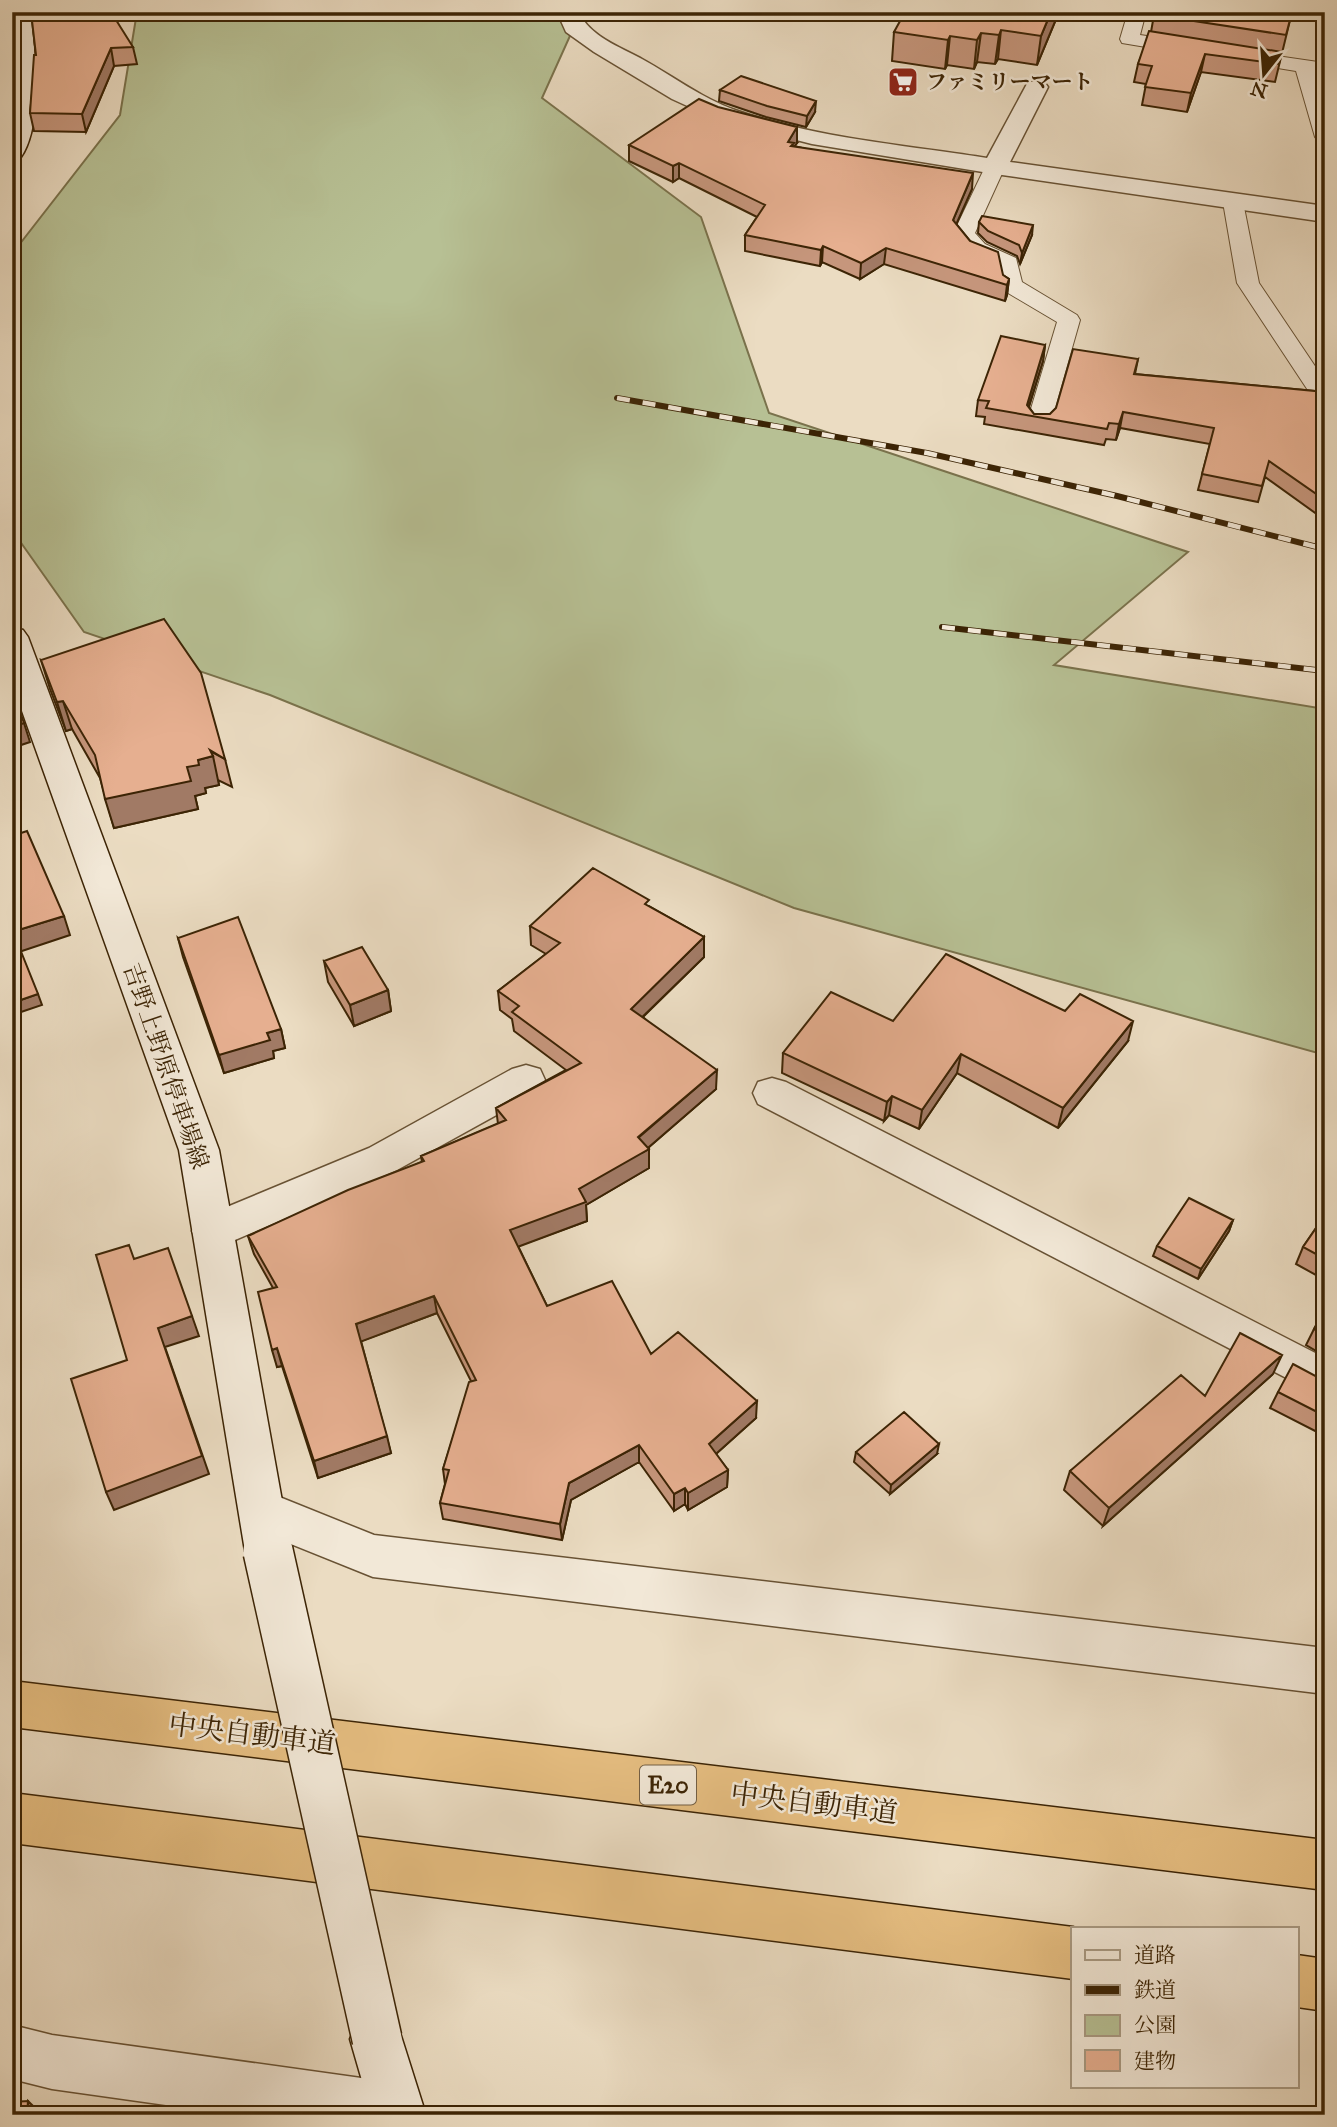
<svg xmlns="http://www.w3.org/2000/svg" width="1337" height="2127" font-family="'IM FELL Great Primer','Noto Serif JP',serif">
	<rect width="100%" height="100%" fill="#ebdcc2"/>
	<filter id="stains"><feTurbulence type="fractalNoise" baseFrequency=".00286" numOctaves="4"/><feColorMatrix values="0 0 0 0 .2 0 0 0 0 .09 0 0 0 0 .02 0 0 0 .5 -.17"/></filter>
	<radialGradient id="worn" r=".72"><stop offset=".6" stop-color="#630" stop-opacity="0"/><stop offset="1" stop-color="#630" stop-opacity=".3"/></radialGradient>
	<path fill="#b7c094" stroke="#7a724c" stroke-width="2" d="M137,12H568L574,27L542,98L701,217L769,413L1188,552L1054,665L1325,709V1055L794,908L270,695L84,632L12,530V254L120,115Z"/>
	<g fill="none" stroke-linecap="round" stroke-linejoin="round">
		<g stroke="#685234" stroke-width="2">
			<path id="service" d="M1128,12H1146L1140,35L1188,42L1197,48L1188,54L1122,43L1120,39Z
				M1236,50L1325,63V75L1317,74L1325,102V143L1318,141L1315,137L1296,71L1229,60L1226,56L1229,52Z
				M995,161L1002,163L1005,167L975,233L985,244L1016,258L1022,282L1077,315L1080,320L1051,422L1047,427H1031L1027,422L1057,322L1003,290L998,266L969,254L953,234L985,167L988,163Z
				M1233,196L1240,198L1243,202L1259,283L1325,381V406L1317,404L1237,283L1223,202L1226,198Z"/>
		</g>
		<g stroke="#685234" stroke-width="3">
			<path id="minor" d="M557,12H579C589,36 620,47 642,59C673,76 701,98 735,110C815,138 904,145 987,158L1028,82H1044L1048,87L1010,162L1325,206V222L995,174L812,144L718,120L672,99L594,52L566,32Z
				M526,1065L540,1069L545,1080L540,1091L397,1170L228,1243L213,1248L198,1243L192,1231L198,1219L369,1148L512,1069Z
				M772,1078L786,1082L1325,1358V1398L758,1104L753,1093L758,1082Z
				M262,1490L374,1535L1325,1648V1694L373,1577L246,1526L239,1511L246,1496Z
				M12,2025L52,2035L397,2083L416,2091L424,2110L422,2115H237L52,2089L12,2079Z"/>
		</g>
		<g stroke="#3c2405" stroke-width="3">
			<path id="secondary" d="M12,12H31C34,52 44,123 21,157L12,159Z
				M12,627L23,630L28,637L219,1150L291,1551L284,1566L268,1572L252,1566L245,1551L179,1150L12,683Z
				M377,2012L396,2020L426,2115H372L350,2039L358,2020Z"/>
		</g>
		<g stroke="#3c2405" stroke-width="3">
			<path id="motorway" d="M12,1681L1325,1840V1890L12,1727Z
				M12,1793L1073,1927L1078,1929H1073V1979L12,1843Z
				M1297,1955L1325,1959V2011L1297,2007Z"/>
		</g>
		<use href="#service" fill="#f2e8d7" fill-rule="evenodd"/>
		<use href="#minor" fill="#f2e8d7" fill-rule="evenodd"/>
		<use href="#secondary" fill="#f2e8d7" fill-rule="evenodd"/>
		<use href="#motorway" fill="#e6be81" fill-rule="evenodd"/>
		<g stroke="#3c2405" stroke-width="6">
			<path id="rail" d="M617,398L927,453L1117,496L1325,549
				M942,627L1325,671"/>
		</g>
		<use href="#rail" stroke="#f2e8d7" stroke-width="4.5" stroke-dasharray="13" stroke-linecap="butt"/>
		<g stroke="#3c2405" stroke-width="52" stroke-linecap="butt">
			<path id="secondary-bridge" d="M268,1551L377,2039"/>
		</g>
		<use href="#secondary-bridge" stroke="#f2e8d7" stroke-width="49"/>
	</g>
	<path fill="#c6967c" stroke="#3c2405" stroke-width="2" d="M31,12L133,47L137,64L114,66L86,132L34,131L30,113L36,55Z
		M1059,12L1037,65L998,59L995,64L977,62L974,69L947,65L945,69L892,61L894,32Z
		M1292,12L1275,82L1201,72L1187,112L1142,105L1146,84L1134,82L1138,64L1151,32L1154,15Z
		M720,90L815,112L806,127L766,117L719,101Z
		M797,143L794,146L972,189L956,224L970,241L1003,275L1009,279L1007,295L1005,301L884,264L860,279L822,262L820,266L745,251V235L757,217L679,178L673,182L629,161V145Z
		M979,222L1032,235L1020,264L1017,256L987,242L978,233Z
		M1324,244H1325V268L1320,260Z
		M1320,306H1325V337L1316,322Z
		M1045,345L1043,361L1029,407L1034,414H1050L1056,408L1138,359L1135,374L1325,392V520L1265,477L1258,502L1198,490L1210,444L1120,428L1116,440L1106,439L1104,445L984,424L985,417L976,416L978,400Z
		M41,660L225,759L232,787L218,780L219,785L205,788L206,793L195,796L198,809L114,828L100,778L72,729L66,731L50,689Z
		M649,906L704,937V957L643,1017L716,1089L648,1148L649,1168L586,1205L587,1221L518,1246L547,1306L651,1354L756,1418L716,1454L728,1470L727,1487L688,1510L685,1504L674,1511L639,1462L571,1500L562,1540L443,1519L440,1503L445,1484L443,1469L471,1381L437,1313L361,1341L391,1453L318,1478L282,1366L277,1367L273,1288L254,1254L248,1236L422,1162L421,1156L498,1124L496,1108L566,1070L514,1031L512,1019L500,1010L498,991L546,954L531,945L530,926Z
		M178,938L281,1029L285,1048L273,1051L274,1058L224,1073L183,957Z
		M324,961L388,990L391,1011L354,1026L328,982Z
		M893,1021L1128,1041L1058,1128L957,1073L919,1129L889,1115L884,1121L782,1073L783,1053Z
		M1325,1215V1280L1296,1264L1303,1247Z
		M1233,1220L1229,1231L1198,1279L1153,1256L1157,1246Z
		M1325,1309V1356L1306,1345L1314,1329Z
		M1273,1374L1103,1526L1064,1490L1070,1471L1205,1396Z
		M1325,1381V1436L1270,1408L1278,1392Z
		M856,1452L937,1454L890,1494L854,1462Z"/>
	<path fill="#a17a65" stroke="#3c2405" stroke-width="2" d="M1051,12H1059L1037,65L1041,36Z
		M1001,30L998,59L995,64L999,35Z
		M981,33L977,62L974,69L977,40Z
		M950,36L947,65L945,69L948,40Z
		M111,48L114,66L86,132L82,114Z
		M1205,54L1201,72L1187,112L1191,93Z
		M816,101L815,112L806,127L807,116Z
		M797,127V143L794,147L788,142Z
		M679,163V178L673,182V166Z
		M973,173L972,189L951,236L953,220Z
		M1033,225L1032,235L1020,264L1022,253Z
		M823,246L822,262L820,266L821,250Z
		M886,248L884,264L860,279L861,263Z
		M1009,279L1007,295L1005,301L1007,285Z
		M1045,345L1043,361L1026,415L1027,405Z
		M1123,412L1120,428L1116,440L1119,424Z
		M63,701L72,729L66,731L57,702Z
		M24,723L30,742L12,748V726Z
		M213,756L219,785L205,788L206,793L195,796L198,809L114,828L105,799L187,767L198,760Z
		M64,916L70,935L16,953L12,943V932Z
		M704,937V957L631,1028V1009Z
		M388,990L391,1011L354,1026L350,1005Z
		M38,994L42,1005L12,1015V1003Z
		M1133,1021L1128,1041L1058,1128L1063,1108Z
		M281,1029L285,1048L273,1051L274,1058L224,1073L219,1055L267,1033Z
		M961,1054L957,1073L919,1129L922,1110Z
		M717,1070L716,1089L642,1153L649,1149V1168L586,1205L587,1221L512,1249L510,1230L579,1189Z
		M892,1096L889,1115L884,1121L887,1102Z
		M1233,1220L1229,1231L1198,1279L1201,1269Z
		M434,1296L437,1313L360,1342L356,1324Z
		M192,1316L199,1336L165,1347L209,1474L114,1510L106,1492L158,1328Z
		M277,1348L282,1366L277,1367L272,1350Z
		M1282,1355L1273,1374L1103,1526L1109,1508Z
		M757,1401L756,1418L708,1461L709,1444Z
		M387,1436L391,1453L318,1478L314,1461Z
		M939,1444L937,1454L890,1494L891,1485Z
		M639,1445V1462L571,1500L562,1540L560,1524L569,1483Z
		M728,1470L727,1487L688,1510V1493Z
		M685,1488V1504L674,1511V1494Z
		M28,2101L36,2109V2115H27Z"/>
	<path fill="#e6af90" stroke="#3c2405" stroke-width="2" d="M31,12H111L133,47L111,48L82,114L30,113L34,55H36Z
		M905,12H1051L1041,36L1001,30L999,35L981,33L977,40L950,36L948,40L894,32Z
		M1155,12H1292L1286,35L1154,15Z
		M1149,31L1282,52L1279,64L1205,54L1191,93L1145,87L1152,66L1138,64Z
		M741,76L816,101L807,116L767,106L720,90Z
		M699,99L718,107L797,127L788,142L794,143L791,146L973,173L953,220L970,241L998,252L1003,275L1009,279L1007,285L886,248L861,263L823,246L821,250L745,235L765,205L679,163L673,166L629,145Z
		M982,216L1033,225L1022,253L1019,245L988,231L979,222Z
		M1320,306H1325V314Z
		M1001,336L1045,345L1027,405L1034,414H1050L1056,408L1073,349L1138,359L1134,374L1325,392V431L1318,432L1325,437V500L1269,461L1262,486L1202,474L1214,428L1123,412L1119,424L1109,423L1107,429L986,408L989,401L978,400Z
		M164,619L201,673L225,759L210,750L213,756L198,760L199,765L187,767L191,781L105,799L95,755L63,701L57,702L41,660Z
		M12,689L24,723L12,726Z
		M27,831L64,916L12,932V836Z
		M593,868L649,900L645,904L704,937L631,1009L717,1070L638,1137L649,1149L579,1189L586,1202L510,1230L547,1306L612,1281L651,1354L678,1332L757,1401L709,1444L728,1470L688,1493L685,1488L674,1494L639,1445L569,1483L560,1524L440,1503L449,1470L443,1469L469,1382L476,1380L434,1296L356,1324L387,1436L314,1461L277,1348L272,1350L258,1292L277,1287L248,1236L348,1190L424,1161L421,1156L506,1120L496,1108L581,1063L512,1012L519,1006L498,991L560,943L530,926Z
		M238,917L281,1029L267,1033L270,1040L219,1055L178,938Z
		M362,947L388,990L350,1005L324,961Z
		M20,949L38,994L12,1003V952Z
		M946,954L1065,1011L1080,994L1133,1021L1063,1108L961,1054L922,1110L892,1096L887,1102L783,1053L831,992L893,1021Z
		M1189,1198L1233,1220L1201,1269L1157,1246Z
		M1325,1215V1259L1303,1247Z
		M129,1245L134,1259L168,1248L192,1316L158,1328L202,1456L106,1492L71,1379L127,1360L96,1255Z
		M1325,1309V1335L1314,1329Z
		M1240,1333L1282,1355L1109,1508L1070,1471L1181,1375L1205,1396Z
		M1293,1364L1325,1381V1416L1278,1392Z
		M904,1412L939,1444L891,1485L856,1452Z
		M28,2101L27,2115H12V2102Z"/>
	<defs>
		<g id="supermarket-square" transform="scale(1.575)"><rect x="-9" y="-9" width="18" height="18" rx="4" fill="#8f2418" stroke="#f2e8d7"/><path d="M-6-5.5h2.5l.6 2H6L4.5 2H-2.5L-4.4-4H-6ZM-1.5 3.2a1.3 1.3 0 1 0 .1 0ZM3 3.2a1.3 1.3 0 1 0 .1 0Z" fill="#fff"/></g>
	</defs>
	<g fill-rule="evenodd">
		<use href="#supermarket-square" x="903" y="82"/>
	</g>
	<g text-anchor="middle" dominant-baseline="central" stroke-width="5" stroke-linejoin="round" paint-order="stroke">
		<g font-size="21" font-weight="bold" fill="#3c2405" stroke="#f2e8d7" text-anchor="start">
			<text x="926" y="82">ファミリーマート</text>
		</g>
		<rect fill="#f2e8d7" stroke="#735f44" stroke-width="2" x="640" y="1765.5" width="56" height="39" rx="5"/>
		<g font-size="23" font-weight="bold" fill="#3c2405">
			<text x="668" y="1785">E20</text>
		</g>
		<g font-size="24" fill="#3c2405" stroke="#f2e8d7">
			<text transform="translate(166 1066) rotate(71)">吉野上野原停車場線</text>
		</g>
		<g font-size="28" fill="#3c2405" stroke="#f2e8d7">
			<text transform="translate(252 1734) rotate(7)">中央自動車道</text>
			<text transform="translate(814 1803) rotate(7)">中央自動車道</text>
		</g>
	</g>
	<rect width="1337" height="2127" fill="none" stroke="#ebdcc2" stroke-width="42"/>
	<rect x="14" y="14" width="1309" height="2099" fill="none" stroke="#3c2405" stroke-width="3.5"/>
	<rect x="21" y="21" width="1295" height="2085" fill="none" stroke="#3c2405" stroke-width="2"/>
	<rect x="1071" y="1927" width="228" height="161" fill="#f2e8d7" stroke="#a99a83" stroke-width="2"/>
	<rect x="1085" y="1950" width="35" height="10" fill="#f2e8d7" stroke="#a99a83" stroke-width="2"/>
	<text x="1134" y="1962" font-size="21" fill="#3c2405">道路</text>
	<rect x="1085" y="1985" width="35" height="10" fill="#3c2405" stroke="#a99a83" stroke-width="2"/>
	<text x="1134" y="1997" font-size="21" fill="#3c2405">鉄道</text>
	<rect x="1085" y="2015" width="35" height="21" fill="#b7c094" stroke="#a99a83" stroke-width="2"/>
	<text x="1134" y="2032" font-size="21" fill="#3c2405">公園</text>
	<rect x="1085" y="2050" width="35" height="21" fill="#e6af90" stroke="#a99a83" stroke-width="2"/>
	<text x="1134" y="2068" font-size="21" fill="#3c2405">建物</text>
	<g transform="translate(1264 74) rotate(197)" stroke="#f2e8d7" stroke-width="5" paint-order="stroke">
	<path d="M0-5L12 26L0 18L-12 26Z" fill="#3c2405"/>
	<text y="-10" font-size="19" font-weight="bold" text-anchor="middle" fill="#3c2405">N</text>
	</g>
	<rect width="100%" height="100%" filter="url(#stains)"/>
	<rect width="100%" height="100%" fill="url(#worn)"/>
</svg>
